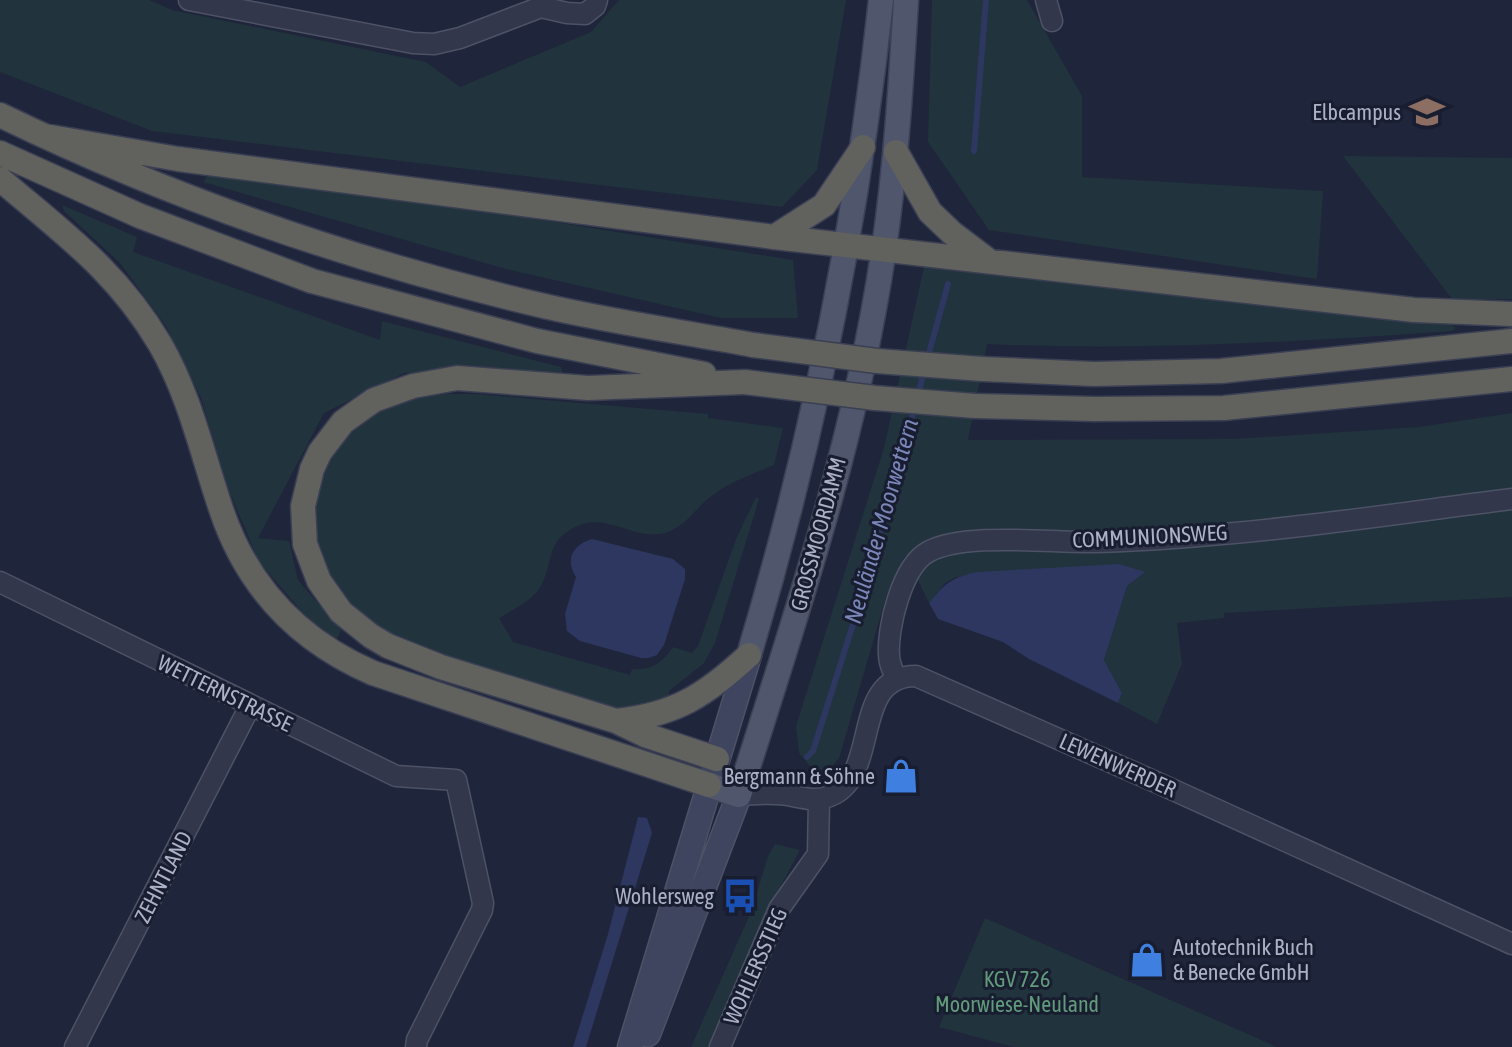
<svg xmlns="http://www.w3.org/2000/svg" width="1512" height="1047" font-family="'Asap Condensed',sans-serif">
	<rect width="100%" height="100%" fill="#1f253b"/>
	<path fill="#21333c" d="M0,0H149L172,10L426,62L460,87L591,32L619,0H846L817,170L782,207L152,131L0,72Z
		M932,0H1027L1082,96V177L1323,191L1317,279L989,230L928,142Z
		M1343,156L1512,158V299H1452Z
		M210,173L529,218L793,260L798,318H721L506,269L203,182Z
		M62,205L137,237L133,252L380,340L382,321L561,367L563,374L490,369L404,373L324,413L258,538L289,541L298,580L341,630L337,640L310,621L259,562L228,488L201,398L166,326L120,263L64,211Z
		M924,267L1421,323L1451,325L1456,328L1452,331C1297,342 1143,351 987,344L968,440L1234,439L1419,427L1512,413V597L1224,613V618L1177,623L1182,664L1157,724L1118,703L1122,693L1104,660L1127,586L1144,572L956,577L945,583L929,603L906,555L887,594L839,758L827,772L818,776L799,753L796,726L884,448Z
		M447,394H476L708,414V418L783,428L774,465C753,474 731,481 713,495C696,507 686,527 665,533C629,542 602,504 564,534C548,547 551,567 542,584C534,600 514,609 499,618L513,642L630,675L632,669C651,671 663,662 673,647L692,653L698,646L736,539L756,497L759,499L715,643L704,663L669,691L668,699C655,703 640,710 627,711C612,712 584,700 569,695C514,678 447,664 396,637C379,627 361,616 348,601C299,548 308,461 367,420C391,403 419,397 447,394Z
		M775,844L800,850L776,895L711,1047H691L751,912L768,856Z
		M985,918L1277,1047H1014L939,1027Z"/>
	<path fill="#2d3760" d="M592,539L673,559L685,569V579L664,645L657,655L649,658H641L580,641L567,631L565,614L576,577C565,560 572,545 592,539Z
		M1119,564L1145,572L1127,586L1104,660L1122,693L1118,703L1029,659L1003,642L938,619L929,603C945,583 951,578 977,572Z
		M638,817L647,818L652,833L586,1047H573L608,934Z"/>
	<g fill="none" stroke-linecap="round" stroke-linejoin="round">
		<path stroke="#2d3760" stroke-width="6" d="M974,151L986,0
			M927,360L948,284
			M918,395L924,371
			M807,757L813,751L861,599L915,406"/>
		<g stroke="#4d5266" stroke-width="23">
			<path id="minor" d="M189,0L413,43L434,44L460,38L541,7L567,13L585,14L595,6L597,0
				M1046,0L1052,21
				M0,582L396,776L456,780L483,903L482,910L417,1040L416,1047
				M896,678C893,671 889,664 889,655C887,628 902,566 928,552C962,533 1044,542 1084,542C1122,542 1161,539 1199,536C1303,528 1408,512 1512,499
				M739,795C751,794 764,793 776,794C795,794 811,804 830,796C882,775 849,676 916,676L1158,783L1512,944
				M75,1047L250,706
				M720,1047L779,909L818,854L819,799"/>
		</g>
		<g stroke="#4d5266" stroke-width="27">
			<path id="secondary" d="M648,1034L739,795
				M630,1047L749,655"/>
		</g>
		<g stroke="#3c4155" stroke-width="27">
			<path id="primary" d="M749,655C813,441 857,223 881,0
				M709,785L739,795C796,616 857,435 884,248C896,166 901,83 906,0"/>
		</g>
		<g stroke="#3a3f53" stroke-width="27">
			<path id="trunk" d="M0,115C173,199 356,262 544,306C613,322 684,332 753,345
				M45,136L178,159L774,237L1414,310L1512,314
				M896,152L930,212L952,233L989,261
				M0,153L140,216L312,281L537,341L704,374
				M0,179C62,232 117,271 160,344C190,396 202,453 221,509C247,587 299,641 373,673L709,785
				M774,237L824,205L863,147
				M982,369L1094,374L1221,371L1512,341
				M975,406L1095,409L1224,408L1512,379
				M616,721C675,715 706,695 749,655
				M717,759L645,735L616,721L441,667L388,646L371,636L341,612L319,581L305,544L303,506L312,469L320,452L343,422L374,400L413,386L457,378L588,388L745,382"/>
		</g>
		<use href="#minor" stroke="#33374b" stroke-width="20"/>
		<use href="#secondary" stroke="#40455f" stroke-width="24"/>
		<use href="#primary" stroke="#50566c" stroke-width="24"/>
		<use href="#trunk" stroke="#61615e" stroke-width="24"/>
		<g stroke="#3a3f53" stroke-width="27" stroke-linecap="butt">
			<path id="trunk-bridge" d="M753,345L877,361L982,369
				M745,382L875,398L975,406"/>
		</g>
		<use href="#trunk-bridge" stroke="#61615e" stroke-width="24"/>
	</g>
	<defs>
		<g id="university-bare" transform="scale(2.76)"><path d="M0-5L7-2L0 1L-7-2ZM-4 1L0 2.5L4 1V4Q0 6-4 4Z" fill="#8d6e63" stroke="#181d30" stroke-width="2.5" paint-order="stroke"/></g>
		<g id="shop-bare" transform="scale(2.76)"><path d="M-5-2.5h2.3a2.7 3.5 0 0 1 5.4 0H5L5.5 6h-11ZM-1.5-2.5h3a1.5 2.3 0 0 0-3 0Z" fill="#3f7fe0" stroke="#181d30" stroke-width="2.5" paint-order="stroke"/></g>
		<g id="bus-bare" transform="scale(2.76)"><path d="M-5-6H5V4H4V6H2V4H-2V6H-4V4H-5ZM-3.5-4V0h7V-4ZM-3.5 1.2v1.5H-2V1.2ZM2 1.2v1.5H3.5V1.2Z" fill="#1a4fb4" stroke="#181d30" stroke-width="2.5" paint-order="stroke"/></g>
	</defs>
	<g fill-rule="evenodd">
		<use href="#university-bare" x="1427" y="112"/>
		<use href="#shop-bare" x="901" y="776"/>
		<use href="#bus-bare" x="740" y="896"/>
		<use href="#shop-bare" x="1147" y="960"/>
	</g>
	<g text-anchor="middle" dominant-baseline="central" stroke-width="6" stroke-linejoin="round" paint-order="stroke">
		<g font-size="22" fill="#adb1c8" stroke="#181d30" text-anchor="end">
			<text x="1401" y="112">Elbcampus</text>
			<text x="875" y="776">Bergmann &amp; Söhne</text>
			<text x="714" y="896">Wohlersweg</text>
			<text x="1173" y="947" text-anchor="start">Autotechnik Buch<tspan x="1173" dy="25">&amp; Benecke GmbH</tspan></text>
		</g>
		<g font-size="22" fill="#adb1c8" stroke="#181d30">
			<text transform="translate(818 534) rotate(-75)">GROSSMOORDAMM</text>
			<text transform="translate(1150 536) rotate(-3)">COMMUNIONSWEG</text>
			<text transform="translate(225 693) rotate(26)">WETTERNSTRASSE</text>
			<text transform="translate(1118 765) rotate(24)">LEWENWERDER</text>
			<text transform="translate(163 877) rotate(-63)">ZEHNTLAND</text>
			<text transform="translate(755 966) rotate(-66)">WOHLERSSTIEG</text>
		</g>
		<g font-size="22" fill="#629b7b" stroke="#181d30">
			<text x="1017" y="979">KGV 726<tspan x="1017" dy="25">Moorwiese-Neuland</tspan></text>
		</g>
		<g font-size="24" font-style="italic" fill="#7a86b8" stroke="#181d30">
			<text transform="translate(881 521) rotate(-74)">Neuländer Moorwettern</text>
		</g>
	</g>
</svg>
